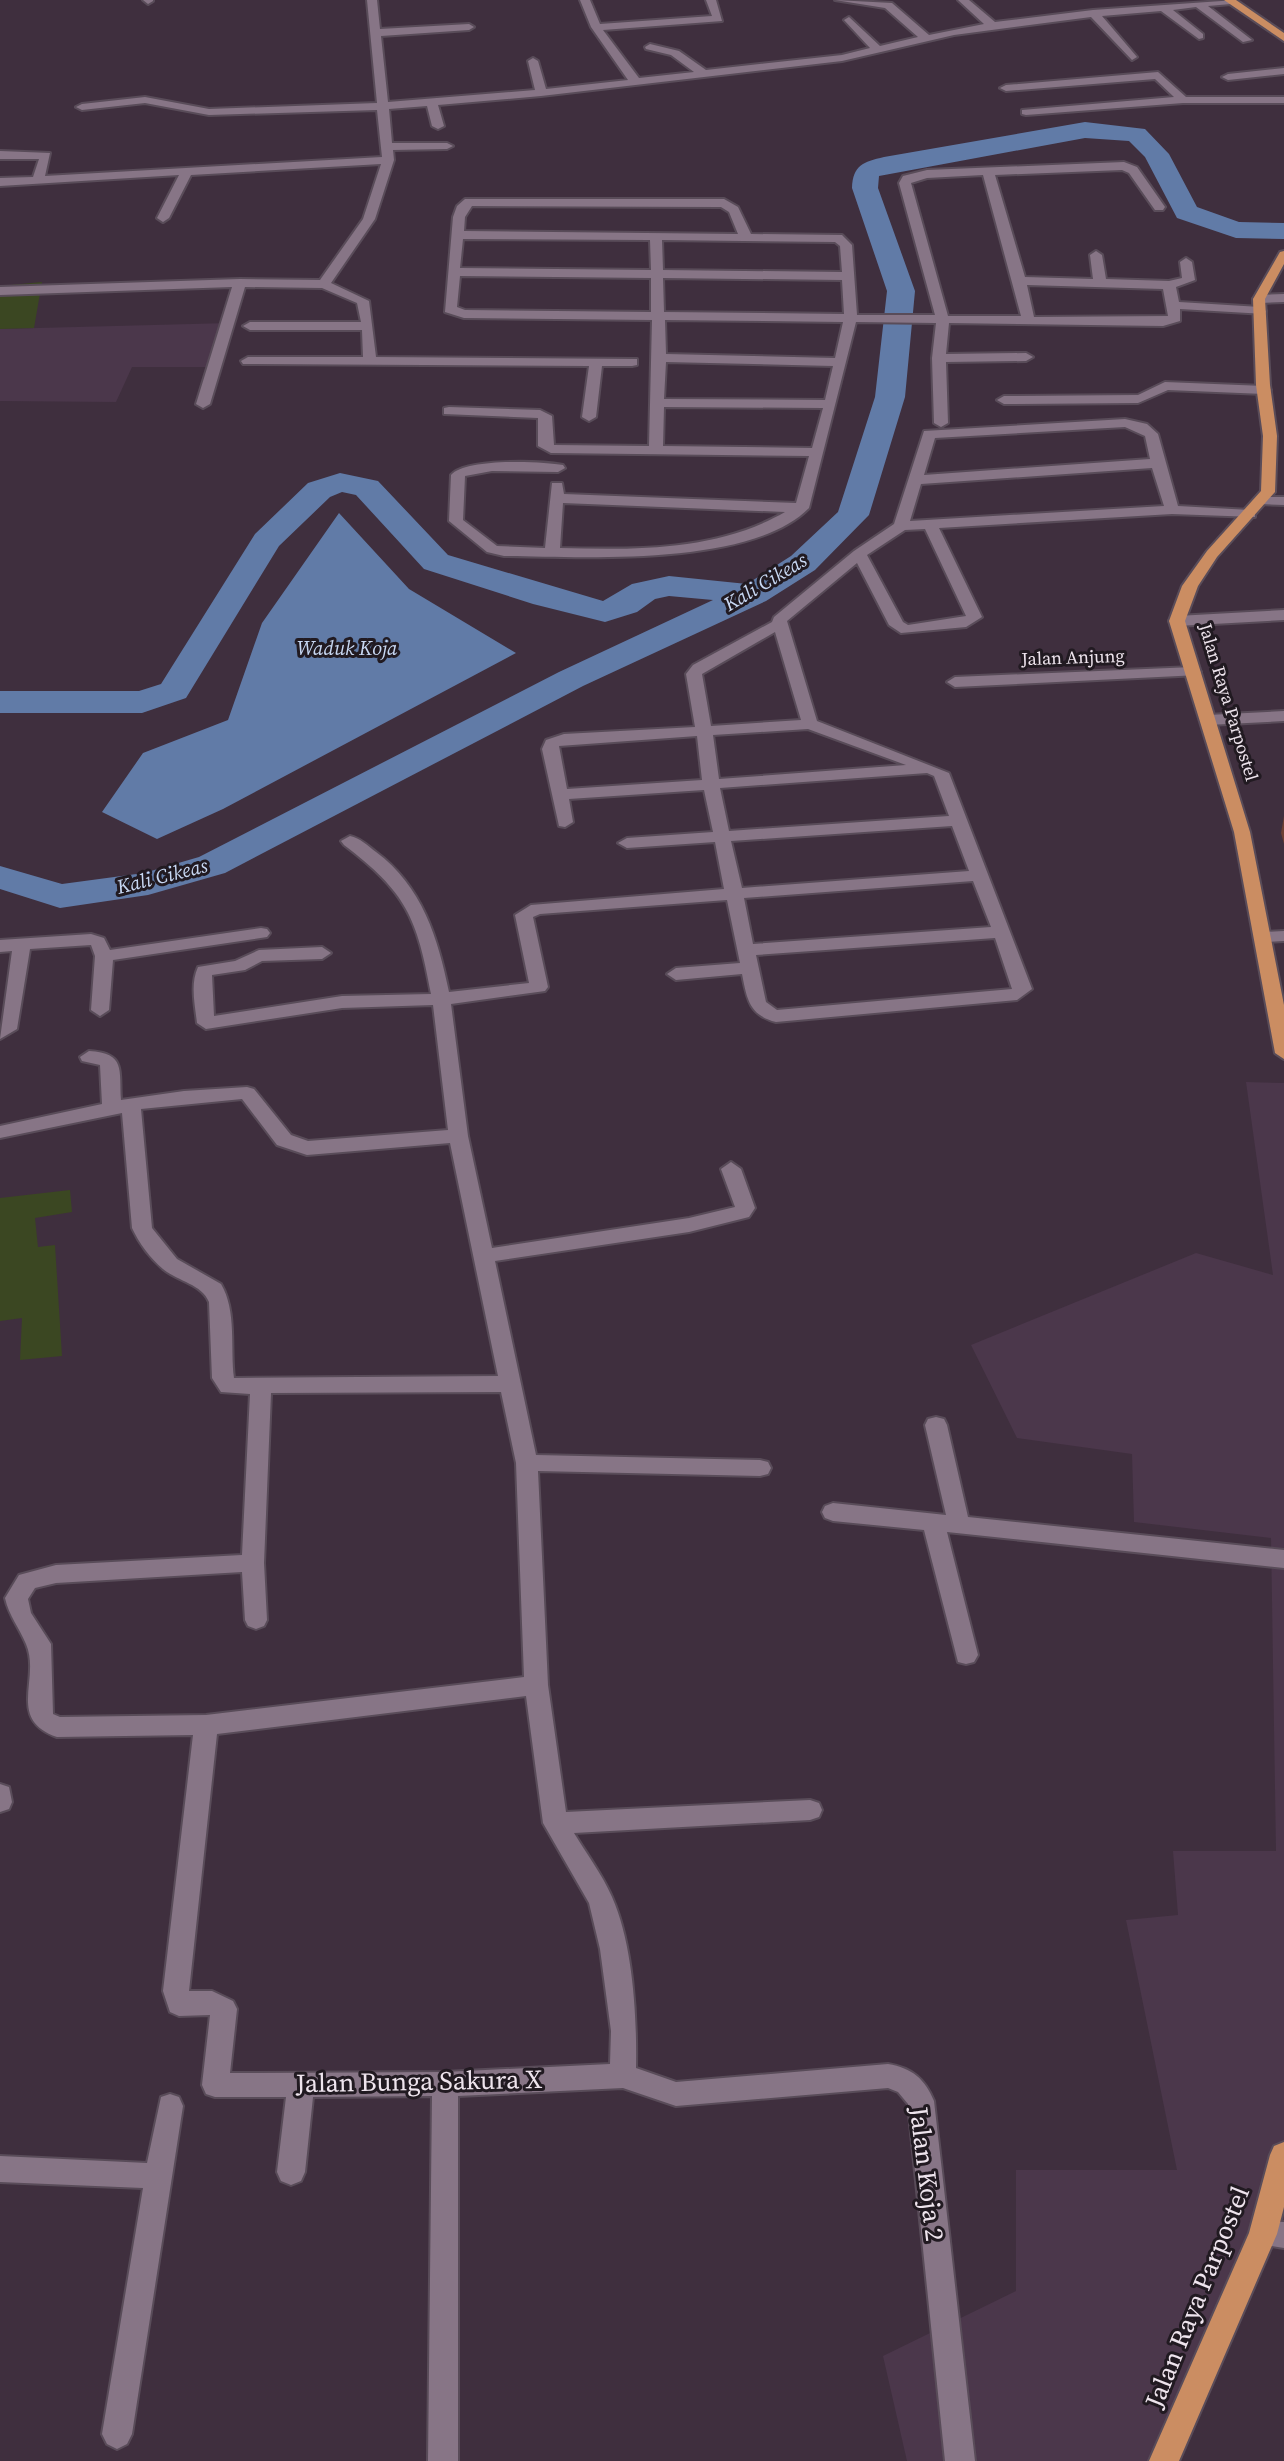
<svg xmlns="http://www.w3.org/2000/svg" width="1284" height="2461" font-family="'Source Serif 4',serif">
	<rect width="100%" height="100%" fill="#3f2f3e"/>
	<path fill="#4b374b" d="M230,323L213,367H132L116,402L0,401V329Z
		M1246,1082L1284,1083V2223H1273L1179,2461H907L883,2356L1016,2291V2170H1177L1126,1920L1178,1915L1173,1851H1276L1271,1538L1134,1522L1132,1454L1017,1438L971,1345L1196,1253L1273,1275Z"/>
	<path fill="#3b4722" d="M42,282L34,328L0,329V286Z
		M70,1190L72,1212L35,1218L38,1247L55,1245L62,1356L20,1360L22,1318L0,1321V1198Z"/>
	<path fill="#617ba7" d="M339,513L409,589L516,653L223,809L157,839L102,812L143,753L228,720L262,623Z"/>
	<g fill="none" stroke-linecap="round" stroke-linejoin="round">
		<path fill="#617ba7" fill-rule="evenodd" d="M1085,122L1145,129L1169,154L1197,207L1239,222L1284,223V239L1236,238L1177,218L1145,157L1129,141L1085,138L879,176L878,188L915,291L905,397L869,515L815,570L766,601L583,686L225,873L148,895L60,908L0,889V866L62,884L144,873L199,857L559,672L713,600L669,596L655,599L637,612L605,622L533,604L424,569L356,495L342,492L330,497L279,546L186,698L142,713H0V691H139L161,684L255,534L308,483L340,473L378,481L448,555L603,601L632,584L669,576L747,584L791,556L838,512L875,397L887,291L852,188C853,165 863,162 884,157Z"/>
		<g stroke="#594c59" stroke-width="4">
			<path id="minor" d="M143,0H153V1L148,4Z
				M367,0H377L380,29L469,24L474,27L469,30L381,36L388,102L535,90L528,61L533,58L538,61L546,89L628,80L591,27L580,0H590L600,24L712,16L706,0H716L722,21L603,30L639,78L694,72L671,55L646,49L645,47L650,44L679,51L706,70L842,55L870,48L844,20L849,17L880,46L918,37L885,8L835,0L892,3L929,35L984,24L958,0H969L995,22L1093,10L1236,0L1231,4L1208,6L1252,40L1243,42L1196,7L1173,10L1203,34V38L1199,39L1161,11L1102,16L1137,57L1132,60L1091,17L954,35L842,61L541,96L438,105L444,126L438,129L432,126L427,106L389,109L392,143H447L453,146L447,149L393,150L394,160L375,219L331,283L369,301L376,357L637,359V365L632,366H602L596,417L589,421L582,417L589,366L243,364L241,361L248,357H363L362,330H250L243,326L250,322H361L357,303L322,288L245,287L210,404L203,408L196,404L232,287L0,295V287L240,279L320,280L363,219L381,164L191,175L169,218L163,222L157,218L179,175L0,186V178L33,177L39,159H0V151L50,153L45,176L382,157L377,110L209,115L145,103L82,110L76,107L82,104L145,97L209,109L377,103Z
				M1284,68V74L1228,80L1222,77L1228,74Z
				M1158,72L1186,97H1284V103H1183L1026,115L1022,114V110L1174,97L1155,79L1006,91L1000,88L1006,85Z
				M1124,162L1137,167L1165,207L1163,210H1155L1129,173L1122,170L995,175L1025,277L1093,279L1090,255L1096,251L1102,255L1106,279L1169,281L1182,278L1180,262L1186,258L1192,262L1195,280L1176,287L1179,302L1260,307L1266,311L1265,314L1180,309V321L1163,326L949,323L946,354L1026,353L1033,357L1026,361L946,362L948,423L941,427L934,423L932,358L936,323L856,322L809,508C751,567 583,557 504,556L487,552L449,521L451,475C465,458 541,461 563,465L565,468L558,472L492,471L465,476L463,520L497,546L545,548L552,483H562L564,494L796,503L809,456L551,453L538,446V418L444,414V408L449,407L540,410L552,416L554,445L649,446L652,320L464,318L445,312L453,217L457,206L465,199H724L738,207L751,234L842,235L852,245L857,315H935L899,183L903,176L927,170ZM983,175L1021,316H948L911,183L927,178ZM472,206L721,207L729,212L738,234L464,231L465,217ZM463,239L650,240L651,270L460,268ZM662,240L835,242L840,246L842,272L663,270ZM460,276L651,278V312L465,310L457,307ZM663,278L842,280L844,314L664,312ZM1027,285L1163,289L1168,316L1034,317ZM665,320L843,322L835,358L666,354ZM666,362L833,366L825,400L664,399ZM664,407L823,408L812,448L663,446ZM563,503L785,512C717,551 636,550 560,548Z
				M1284,294V302L1259,303L1253,299L1259,295Z
				M1165,382L1264,386L1271,390L1264,394L1168,390L1138,403L1004,404L997,400L1004,396L1138,395Z
				M1125,419L1147,424L1158,434L1178,506L1250,510L1255,511V517L1172,514L939,528L982,617L966,627L901,633L889,625L857,563L787,621L817,721L949,773L1032,989L1017,1000L776,1022C749,1015 747,999 742,974L676,980L667,974L676,968L740,963L727,900L540,914L533,917L548,987L545,991L451,1004L468,1136L492,1248L689,1218L735,1207L721,1169L731,1162L741,1169L755,1208L749,1217L689,1232L495,1261L536,1455L760,1460L768,1462L771,1468L768,1474L760,1476L538,1471L548,1685L566,1812L810,1800L819,1803L822,1810L819,1817L810,1820L574,1833C586,1853 602,1874 612,1897C633,1944 637,2017 636,2068L676,2082L888,2064C912,2068 925,2079 934,2101L975,2461H945L908,2104L898,2092L888,2088L676,2106L623,2088L458,2096V2461H428L432,2096L313,2097L305,2172L301,2181L291,2185L281,2181L277,2172L286,2097H215L206,2094L202,2085L210,2015L179,2016L170,2012L163,1991L193,1735L57,1737C6,1719 41,1679 26,1644C19,1627 9,1616 5,1598L19,1575L56,1565L242,1555L250,1394L221,1392L212,1378L209,1302C202,1284 177,1281 163,1269C150,1258 139,1243 132,1228L122,1113L0,1138V1126L102,1104L100,1065L82,1061L80,1057L89,1051C126,1053 119,1070 121,1100L184,1091L247,1087L254,1089L291,1135L308,1141L448,1130L433,1005L342,1008L206,1029L197,1023C195,1005 190,984 198,967L235,961L259,950L322,947L331,953L322,959L262,961L245,970L212,975L214,1016L342,996L431,994C417,917 406,892 344,845L341,841L350,836C360,838 368,846 376,852C422,886 438,938 449,992L529,983L515,915L531,905L724,889L715,842L627,848L618,843L627,838L713,832L704,790L569,799L573,822L565,827L559,826L542,749L546,740L564,734L695,727L686,674L693,665L772,622L774,617L854,551L894,524L924,431ZM1125,427L1145,436L1150,459L924,475L935,438ZM1152,468L1164,506L910,521L921,484ZM925,529L966,616L908,625L903,622L867,555L905,530ZM775,632L801,720L711,726L702,674ZM808,729L906,765L719,779L713,735ZM697,736L702,780L567,789L559,746ZM927,773L934,776L949,816L729,831L720,788ZM952,826L969,871L742,888L731,841ZM973,881L991,927L753,944L744,898ZM995,938L1012,989L777,1010L766,1002L756,955ZM242,1099L277,1145L307,1155L450,1143L498,1376L234,1378C230,1348 237,1311 221,1284L177,1259L152,1228L141,1109ZM501,1392L516,1463L524,1677L206,1715L60,1717L53,1714L51,1644L31,1613L28,1599L35,1588L56,1583L242,1572L245,1620L248,1626L256,1629L264,1626L267,1620L264,1563L271,1393ZM526,1696L543,1823L589,1903L600,1949L611,2031L610,2064L445,2072L230,2073L237,2009L233,2001L212,1991H189L217,1734Z
				M1263,497H1284V505L1258,504L1256,501Z
				M1284,610V620L1177,626L1169,621L1177,616Z
				M1193,667L1201,672L1199,675L955,687L947,682L955,677Z
				M1284,711V721L1208,725L1200,720L1208,715Z
				M261,928L267,929L270,933L267,937L113,960L109,1010L100,1016L91,1010L95,956L91,945L30,949L17,1029L0,1039L12,951L0,952V940L91,934L104,938L110,950Z
				M1284,931V941L1264,942L1255,937L1264,932Z
				M936,1417L944,1419L947,1425L968,1517L1284,1550V1568L947,1532L978,1655L974,1662L966,1664L958,1662L924,1530L833,1521L825,1518L822,1512L825,1506L833,1503L946,1515L925,1425L928,1419Z
				M0,1784L9,1787L12,1802L9,1809L0,1812Z
				M170,2094L179,2097L183,2106L132,2434L127,2444L117,2449L107,2444L102,2434L143,2188L0,2182V2156L147,2163L161,2097Z
				M1263,2221L1284,2222V2248L1253,2243L1249,2234L1253,2225Z"/>
		</g>
		<g stroke="#594c59" stroke-width="4">
			<path id="major" d="M1224,0H1236L1284,33V41Z
				M1284,251V264L1265,299L1270,385L1277,436L1275,492L1217,557L1198,586L1185,621L1250,832L1284,1005V1059L1275,1053L1234,832L1169,621L1182,586L1207,551L1261,491L1263,436L1256,385L1253,299L1280,252Z
				M1284,2142V2207L1277,2234L1179,2461H1149L1249,2233L1270,2155L1274,2146Z"/>
		</g>
		<use href="#minor" fill="#877586" fill-rule="evenodd"/>
		<use href="#major" fill="#cb8d62" fill-rule="evenodd"/>
	</g>
	<path fill="#6c3f33" d="M1284,816V844L1281,833Z"/>
	<g text-anchor="middle" dominant-baseline="central" stroke-width="6" stroke-linejoin="round" paint-order="stroke">
		<g font-size="18" fill="#eee4ed" stroke="#211a21">
			<text transform="translate(1073 657) rotate(-2)">Jalan Anjung</text>
			<text transform="translate(1229 702) rotate(73)">Jalan Raya Parpostel</text>
		</g>
		<g font-size="20" font-style="italic" fill="#c8d8f3" stroke="#211a21">
			<text transform="translate(765 582) rotate(-31)">Kali Cikeas</text>
			<text x="347" y="648">Waduk Koja</text>
			<text transform="translate(162 876) rotate(-14)">Kali Cikeas</text>
		</g>
		<g font-size="26" fill="#eee4ed" stroke="#211a21">
			<text transform="translate(419 2081) rotate(-1)">Jalan Bunga Sakura X</text>
			<text transform="translate(927 2174) rotate(83)">Jalan Koja 2</text>
			<text transform="translate(1197 2297) rotate(-68)">Jalan Raya Parpostel</text>
		</g>
	</g>
</svg>
